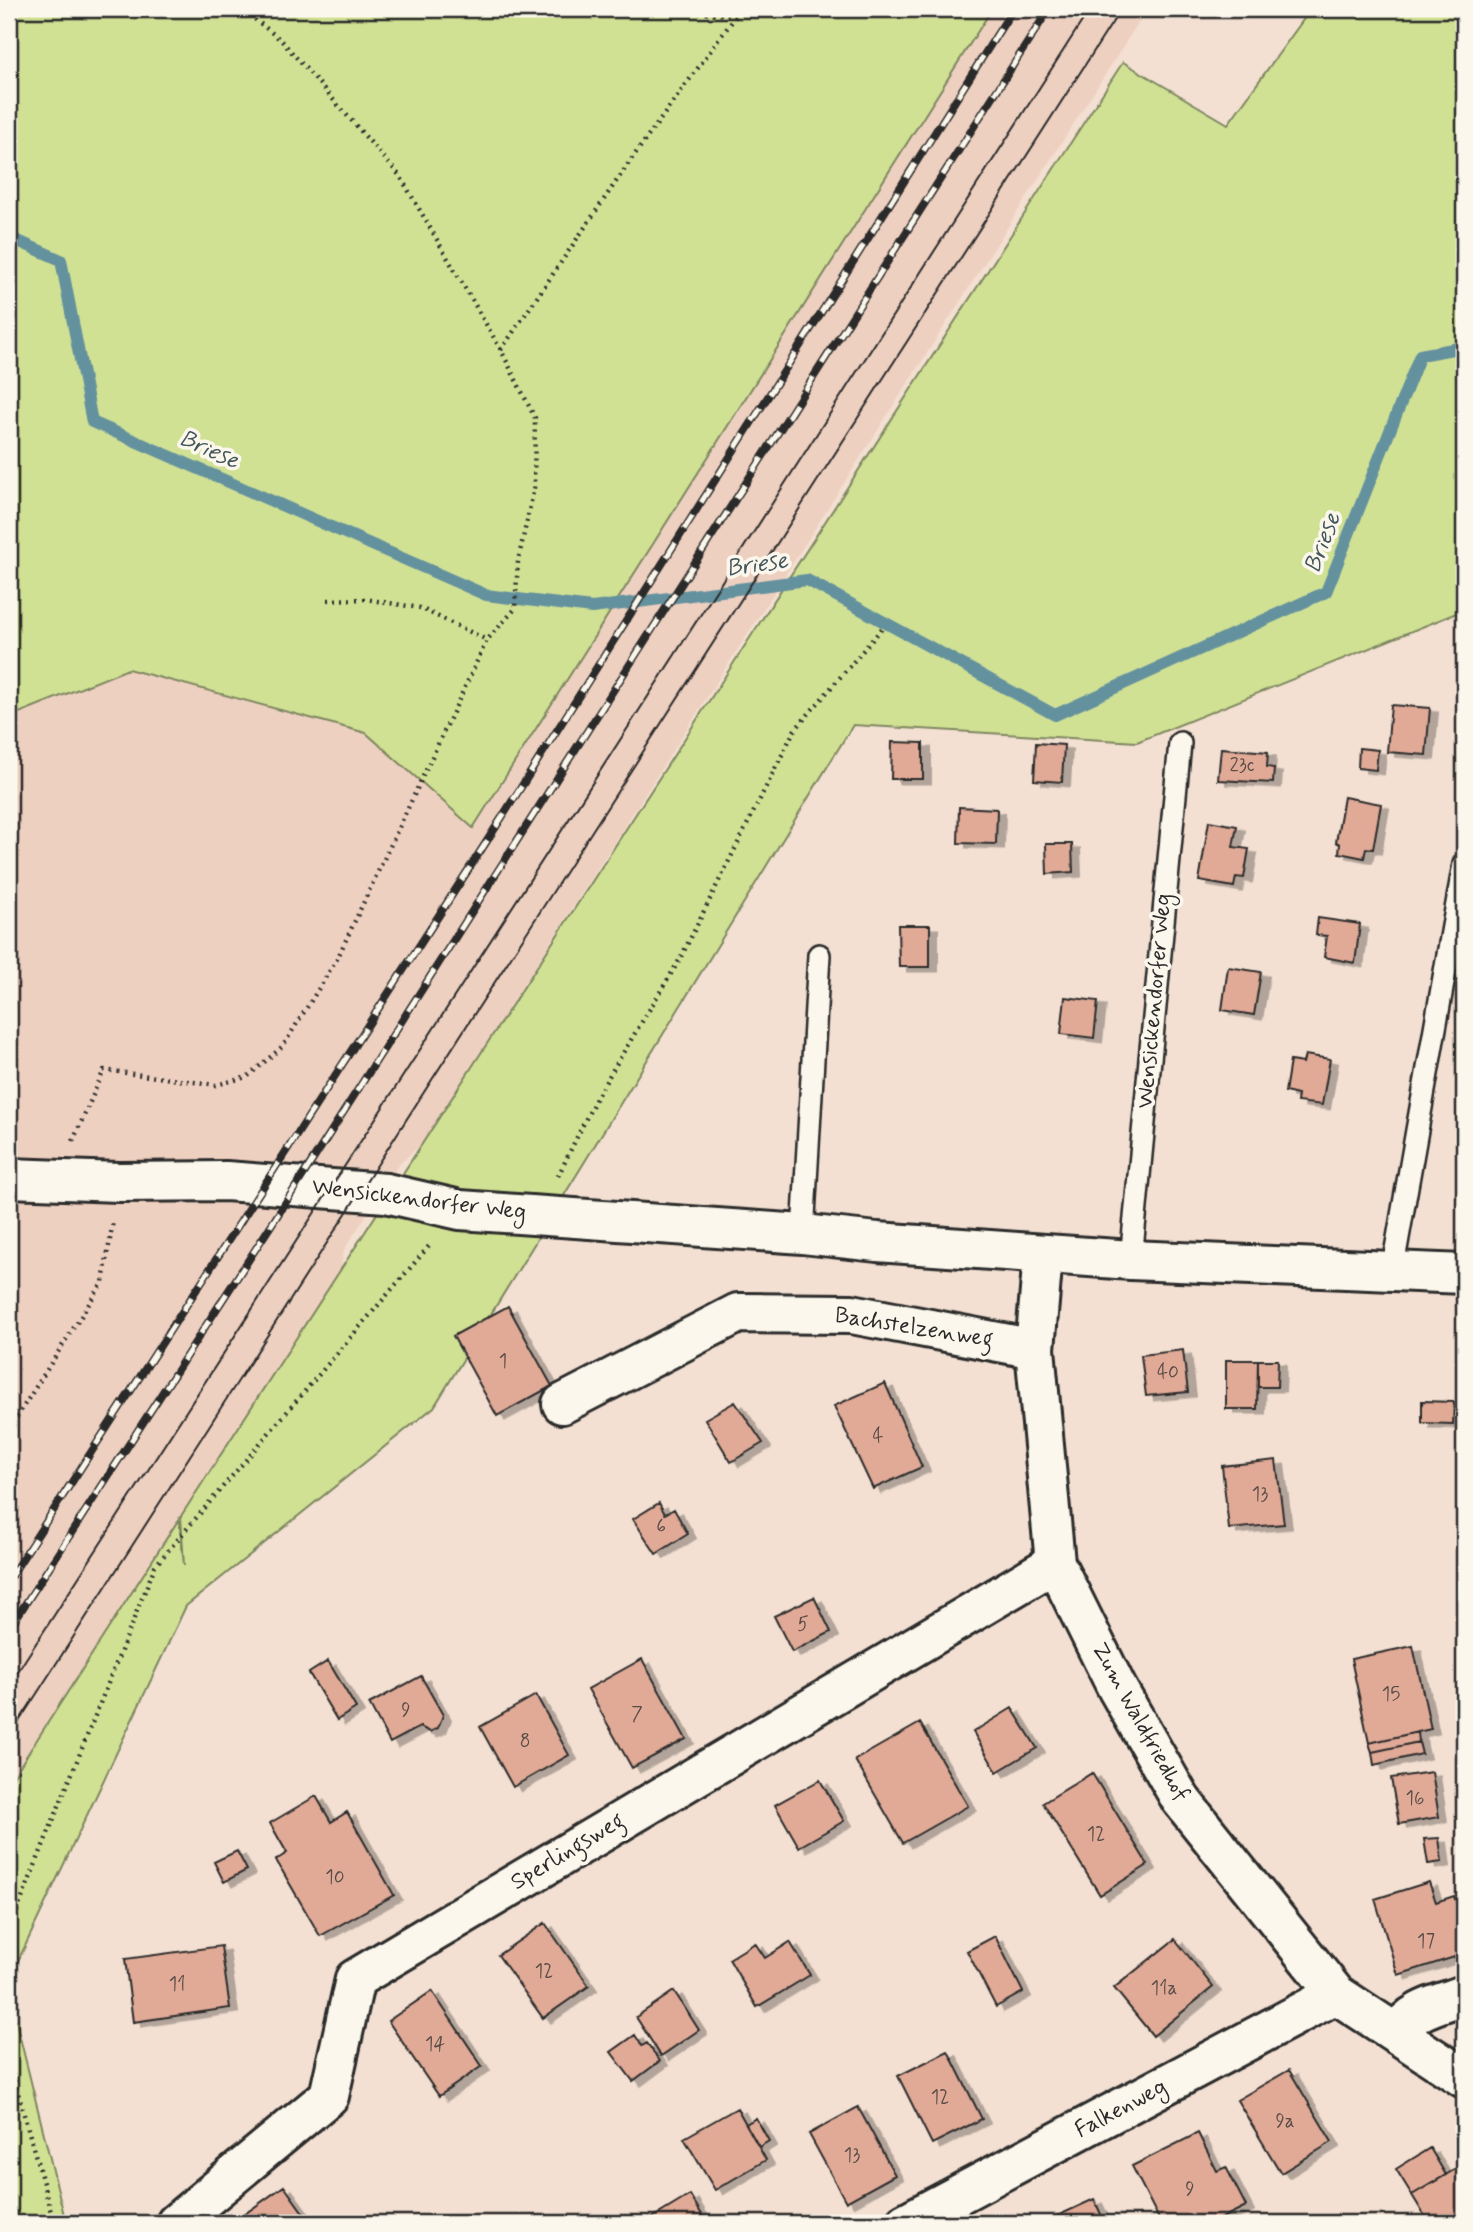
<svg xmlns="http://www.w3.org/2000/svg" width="1473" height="2232" font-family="Mynerve,sans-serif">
	<defs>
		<filter id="shadow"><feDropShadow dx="8" dy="4.5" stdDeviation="0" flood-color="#0004"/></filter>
	</defs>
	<rect width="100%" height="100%" fill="#f3e0d2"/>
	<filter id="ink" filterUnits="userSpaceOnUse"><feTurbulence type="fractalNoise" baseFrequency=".0143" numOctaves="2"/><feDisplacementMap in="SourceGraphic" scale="14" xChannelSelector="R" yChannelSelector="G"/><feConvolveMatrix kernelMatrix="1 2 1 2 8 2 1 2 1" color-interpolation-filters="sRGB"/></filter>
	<g filter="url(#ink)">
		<path fill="#eed0c0" d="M992,9H1147L421,1145L399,1164L344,1250L340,1271L9,1783V717L128,669L366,733L474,828Z"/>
		<path fill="#d1e194" stroke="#7e8660" stroke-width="2" d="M9,9H992L473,828L366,733L128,669L9,717Z
			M1311,9H1464V610L1137,742L853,725L434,1407L186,1606L9,1980V1783L179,1519L184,1565L181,1516L1123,62L1228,124Z
			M9,1993L66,2223H9Z"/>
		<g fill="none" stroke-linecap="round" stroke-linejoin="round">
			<path stroke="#64919e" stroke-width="12" d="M9,237L61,260L92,422L486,595L592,608L807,580L1055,715L1326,592L1420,355L1464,347"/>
		</g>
		<path fill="#e1aa97" stroke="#2b2b2b" stroke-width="2" filter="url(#shadow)" d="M1391,705L1430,708L1426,755L1387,752Z
			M892,742L923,743V779H891Z
			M1036,743L1064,745L1062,782L1034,780Z
			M1221,748L1268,752L1267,767L1274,768L1273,783L1218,780Z
			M1359,748L1378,750L1376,770L1358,768Z
			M1344,797L1381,804L1373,849L1366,848L1364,858L1339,853L1340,844L1336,842Z
			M959,807L997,809L996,844L958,843Z
			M1209,821L1237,826L1233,847L1249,849L1244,878L1236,877L1234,887L1199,881Z
			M1046,844H1072L1073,872L1047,874Z
			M1318,918L1360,924L1355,963L1324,957L1327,936L1316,935Z
			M898,925H930V967H899Z
			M1228,967L1261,972L1254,1015L1222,1010Z
			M1065,997L1098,1001L1094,1038L1061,1034Z
			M1305,1055L1330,1059L1322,1105L1297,1102L1298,1095L1285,1092L1290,1061L1303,1063Z
			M508,1306L552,1386L497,1416L453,1336Z
			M1183,1350L1188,1392L1146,1396L1141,1355Z
			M1226,1360H1258L1257,1409H1226Z
			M1258,1360H1278L1277,1387H1258Z
			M885,1383L922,1467L873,1489L834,1406Z
			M1422,1401L1454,1402L1453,1424L1422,1423Z
			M735,1402L763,1443L731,1462L705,1419Z
			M1276,1460L1284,1524L1229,1529L1222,1466Z
			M659,1503L665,1514L674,1509L688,1534L656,1554L633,1519Z
			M814,1597L831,1632L792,1652L774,1616Z
			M1413,1646L1431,1729L1369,1743L1351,1659Z
			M642,1659L686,1739L632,1768L588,1689Z
			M328,1661L356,1708L337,1720L309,1673Z
			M421,1676L443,1715L438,1728L430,1732L420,1727L390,1743L369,1704Z
			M536,1695L569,1755L513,1787L480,1727Z
			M1012,1708L1037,1748L997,1772L973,1732Z
			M920,1723L968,1806L903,1843L855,1760Z
			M1418,1732L1419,1742L1372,1752L1369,1743Z
			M1419,1742L1422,1754L1374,1765L1372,1752Z
			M1432,1772L1439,1817L1399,1824L1391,1778Z
			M1092,1773L1148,1865L1100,1895L1043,1803Z
			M820,1780L844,1821L799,1847L775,1805Z
			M316,1796L331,1822L347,1812L394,1895L320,1936L276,1860L287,1853L270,1823Z
			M1439,1838L1442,1862L1428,1864L1424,1839Z
			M237,1851L247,1870L224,1882L214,1862Z
			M1429,1882L1436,1902L1454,1896L1464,1927V1954L1398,1975L1375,1899Z
			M545,1923L589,1986L543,2018L498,1955Z
			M995,1936L1023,1992L996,2007L967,1951Z
			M1175,1939L1213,1987L1153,2036L1114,1988Z
			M790,1942L810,1975L757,2007L729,1959L755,1943L765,1958Z
			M221,1946L230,2008L133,2022L125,1959Z
			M432,1991L482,2066L439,2096L388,2021Z
			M674,1991L699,2030L661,2056L636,2017Z
			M635,2035L642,2046L647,2043L660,2061L633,2081L611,2052Z
			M948,2051L982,2119L932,2144L898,2076Z
			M1289,2070L1332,2142L1281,2173L1237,2100Z
			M858,2107L895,2175L846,2202L809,2134Z
			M737,2108L766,2160L715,2190L684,2138Z
			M756,2118L769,2141L759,2147L746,2124Z
			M1198,2133L1217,2171L1226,2167L1246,2206L1212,2223H1161L1132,2166Z
			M1430,2148L1446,2175L1412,2195L1396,2169Z
			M1464,2164V2223H1429L1412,2195Z
			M284,2186L309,2221L306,2223H232Z
			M690,2195L707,2223H644Z
			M1094,2199L1105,2223H1042Z"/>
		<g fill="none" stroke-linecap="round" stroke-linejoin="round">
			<g stroke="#2b2b2b" stroke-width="26">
				<path id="lane" d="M803,1234L819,955
					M1131,1260L1180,743
					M1392,1272L1464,864"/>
			</g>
			<g stroke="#2b2b2b" stroke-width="44">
				<path id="street" d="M9,1178L119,1182L226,1181L386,1193L460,1210L803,1234L877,1242L1131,1260L1464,1274
					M1043,1255L1035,1349L1055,1563L1117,1688L1181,1800L1336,1994L1464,2078
					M562,1404L738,1313L852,1314L1035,1349
					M1397,2034C1410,2009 1439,2004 1464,1995
					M176,2223L329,2096L355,1979L1055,1563
					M905,2223L1336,1994"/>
			</g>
			<path stroke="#2b2b2b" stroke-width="4.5" stroke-dasharray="2 5" stroke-linecap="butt" d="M664,9L732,16
				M501,350L633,157L741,9
				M328,600L365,599L420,608L487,640
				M73,1141L104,1070L216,1085L247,1077L283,1046L337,959L487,640L515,609L518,561L534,488L535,418L501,350L400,176L281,40L242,9
				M558,1176L597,1096L680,959L794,731L884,626
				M9,1429L103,1282L113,1221
				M9,1931L155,1566L429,1246
				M9,2060L54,2223"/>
			<use href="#lane" stroke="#fbf7ec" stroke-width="21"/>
			<use href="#street" stroke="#fbf7ec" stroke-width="38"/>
			<path stroke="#2b2b2b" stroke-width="2" d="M9,1685C370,1127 732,569 1090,9
				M9,1737L1121,9"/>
			<g stroke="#2b2b2b" stroke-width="8">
				<path id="rail" d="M9,1579L487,841L1013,9
					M9,1629L277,1216L1049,9"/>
			</g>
			<use href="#rail" stroke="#fbf7ec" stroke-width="5" stroke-dasharray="16" stroke-linecap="butt"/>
		</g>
	</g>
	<g text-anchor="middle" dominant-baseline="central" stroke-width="7" stroke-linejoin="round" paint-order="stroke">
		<g font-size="19" fill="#584b46">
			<text x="1242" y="765">23c</text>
			<text x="503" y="1361">1</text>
			<text x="1168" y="1372">40</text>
			<text x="878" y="1436">4</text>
			<text x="1260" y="1494">13</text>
			<text x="661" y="1526">6</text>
			<text x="803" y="1624">5</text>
			<text x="1391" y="1694">15</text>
			<text x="406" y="1710">9</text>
			<text x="637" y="1714">7</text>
			<text x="525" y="1741">8</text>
			<text x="1415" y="1798">16</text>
			<text x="1096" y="1834">12</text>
			<text x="335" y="1877">10</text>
			<text x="1426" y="1941">17</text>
			<text x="544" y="1971">12</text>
			<text x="177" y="1984">11</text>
			<text x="1164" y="1988">11a</text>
			<text x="435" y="2044">14</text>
			<text x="940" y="2097">12</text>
			<text x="1285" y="2121">9a</text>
			<text x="852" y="2155">13</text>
			<text x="1190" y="2189">9</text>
		</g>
		<g font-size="23" fill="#2b2b2b" stroke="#fbf7ec">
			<text transform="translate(1155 1001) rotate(-85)">Wensickendorfer Weg</text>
			<text transform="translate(419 1200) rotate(7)">Wensickendorfer Weg</text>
			<text transform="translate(914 1328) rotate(9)">Bachstelzenweg</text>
			<text transform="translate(1140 1722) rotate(61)">Zum Waldfriedhof</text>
			<text transform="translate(568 1852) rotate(-31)">Sperlingsweg</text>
			<text transform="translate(1121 2109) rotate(-28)">Falkenweg</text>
		</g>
		<g font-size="24" font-style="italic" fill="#43565b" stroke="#fbf7ec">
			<text transform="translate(209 450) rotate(24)">Briese</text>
			<text transform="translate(1323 543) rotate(-69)">Briese</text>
			<text transform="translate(757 565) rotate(-8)">Briese</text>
		</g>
	</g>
	<rect width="1473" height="2232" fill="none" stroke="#fbf7ec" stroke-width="35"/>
	<rect x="18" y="18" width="1438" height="2197" fill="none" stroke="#2b2b2b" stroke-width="2.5" filter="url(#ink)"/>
</svg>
